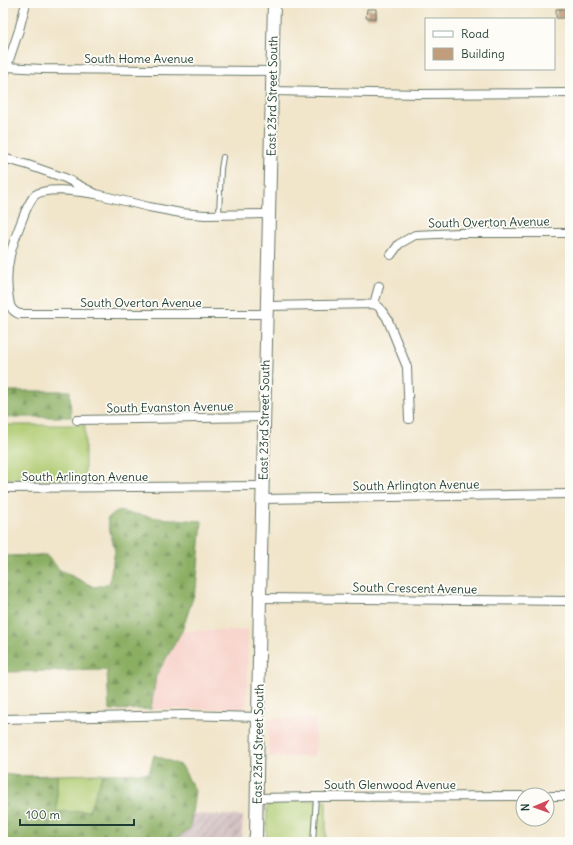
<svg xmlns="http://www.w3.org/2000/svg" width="573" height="845" font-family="Delius,sans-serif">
	<defs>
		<pattern id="industrial-furrows" width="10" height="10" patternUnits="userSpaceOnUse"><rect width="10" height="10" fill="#d2bfc1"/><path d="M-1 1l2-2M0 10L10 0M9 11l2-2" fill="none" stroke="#aa9c9e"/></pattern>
		<pattern id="forest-firs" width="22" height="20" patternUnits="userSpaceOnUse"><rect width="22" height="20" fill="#8aae62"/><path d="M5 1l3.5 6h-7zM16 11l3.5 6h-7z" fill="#708f52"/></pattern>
		<pattern id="building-hatch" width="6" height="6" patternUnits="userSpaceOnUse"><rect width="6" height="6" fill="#c19d7b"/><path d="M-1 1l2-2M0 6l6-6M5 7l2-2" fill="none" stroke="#9c8166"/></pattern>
	</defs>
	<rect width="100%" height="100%" fill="#fdfcf7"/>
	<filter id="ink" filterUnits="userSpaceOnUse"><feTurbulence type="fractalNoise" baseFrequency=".025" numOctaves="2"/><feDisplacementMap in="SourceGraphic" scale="8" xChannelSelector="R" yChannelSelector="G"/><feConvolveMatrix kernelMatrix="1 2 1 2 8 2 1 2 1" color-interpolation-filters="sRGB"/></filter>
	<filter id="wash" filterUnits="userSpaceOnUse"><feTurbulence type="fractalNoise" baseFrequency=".012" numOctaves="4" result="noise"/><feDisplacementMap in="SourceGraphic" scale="16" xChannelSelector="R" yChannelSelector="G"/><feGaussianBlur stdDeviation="0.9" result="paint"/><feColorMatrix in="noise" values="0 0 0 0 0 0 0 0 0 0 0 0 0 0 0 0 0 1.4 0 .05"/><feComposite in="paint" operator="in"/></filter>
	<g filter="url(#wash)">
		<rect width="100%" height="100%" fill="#f1e5ca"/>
		<path fill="#f7d1c9" d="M248,630L247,703L243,709H151L156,676L182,631Z
			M269,718L316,719L315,757H268Z"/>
		<path fill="url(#industrial-furrows)" d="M192,814L243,816L241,842H173L190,828Z
			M100,839L144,842H90Z"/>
		<path fill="#aeca70" stroke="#668452" d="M3,425H85V480L3,479Z
			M103,774L89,811L57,812V775Z
			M326,800V842H266L267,807L270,803L275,801Z"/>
		<path fill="url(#forest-firs)" stroke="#54764b" d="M3,391H70L71,417H3Z
			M117,511L158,518L202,521L196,589L182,631L156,676L151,709L109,710L107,670L3,672V556L46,555L60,570L94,587L109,584L115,551L107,519Z
			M154,755L182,766L195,791L190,828L173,842H144L100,839L90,842H3V774L20,776L57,775V812L89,811L103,774L149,773Z"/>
		<g id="blocks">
			<path fill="url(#building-hatch)" d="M367,9H376V18H366Z
				M556,9H565V18H556Z"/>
		</g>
	</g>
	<g filter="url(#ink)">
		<use href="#blocks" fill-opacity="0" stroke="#687868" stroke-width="1"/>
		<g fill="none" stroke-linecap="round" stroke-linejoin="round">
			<g stroke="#687868" stroke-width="6">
				<path id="service" d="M219,214L221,169L223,157
					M313,842L316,797"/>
			</g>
			<g stroke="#687868" stroke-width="10">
				<path id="minor" d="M6,67L42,69L272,71
					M3,78L19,30L26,3
					M272,91L421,94L570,93
					M3,158L28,165L65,178L96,194L149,207L181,213L205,215L269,214
					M96,194C81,192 47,186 35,195C29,201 25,212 22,220C12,245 5,264 8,292C10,303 8,309 19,314H266
					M391,255L399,244L415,235L460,233H570
					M374,304L379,286
					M267,306L374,304L379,307L387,318L407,367L409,419
					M77,420L264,417
					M3,488L262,486
					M262,499L570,494
					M260,598L570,601
					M3,719L183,715L258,717
					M547,796H570
					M256,798L316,797L523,796"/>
			</g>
			<g stroke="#687868" stroke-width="14">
				<path id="primary" d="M254,842L256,836L260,598L274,3"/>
			</g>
			<use href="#service" stroke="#fff" stroke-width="4"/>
			<use href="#minor" stroke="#fff" stroke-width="8"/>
			<use href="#primary" stroke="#fff" stroke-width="12"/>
		</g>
	</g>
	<g text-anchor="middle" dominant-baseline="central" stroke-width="3.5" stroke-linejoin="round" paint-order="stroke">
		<g font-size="12" fill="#1f3d34" stroke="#fdfcf7">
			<text x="139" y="58">South Home Avenue</text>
			<text transform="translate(272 96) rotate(-89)">East 23rd Street South</text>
			<text transform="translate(489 222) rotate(-1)">South Overton Avenue</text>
			<text x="141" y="302">South Overton Avenue</text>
			<text transform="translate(170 407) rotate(-1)">South Evanston Avenue</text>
			<text transform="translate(264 420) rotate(-89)">East 23rd Street South</text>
			<text x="85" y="476">South Arlington Avenue</text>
			<text transform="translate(416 485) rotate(-1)">South Arlington Avenue</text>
			<text transform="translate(415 588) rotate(1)">South Crescent Avenue</text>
			<text transform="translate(258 744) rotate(-89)">East 23rd Street South</text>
			<text x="390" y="784">South Glenwood Avenue</text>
		</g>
	</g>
	<rect width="573" height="845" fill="none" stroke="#fdfcf7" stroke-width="16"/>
	<rect x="425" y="18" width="130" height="52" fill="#fdfcf7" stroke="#a4b0a9"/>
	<rect x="433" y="31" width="20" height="6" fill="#ffffff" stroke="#a4b0a9"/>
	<text x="461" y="38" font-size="12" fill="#1f3d34">Road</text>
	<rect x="433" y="48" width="20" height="12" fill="#c19d7b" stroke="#a4b0a9"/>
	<text x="461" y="58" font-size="12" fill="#1f3d34">Building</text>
	<g transform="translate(535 807) rotate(268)"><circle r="19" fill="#fdfcf7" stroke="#a4b0a9"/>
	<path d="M0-3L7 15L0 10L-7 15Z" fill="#d1495b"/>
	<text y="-6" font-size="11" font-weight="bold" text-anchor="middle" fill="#1f3d34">N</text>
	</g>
	<path d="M20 819v6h114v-6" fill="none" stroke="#1f3d34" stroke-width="2"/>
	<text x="26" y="819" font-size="12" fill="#1f3d34" stroke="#fdfcf7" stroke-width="3" paint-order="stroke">100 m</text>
</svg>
